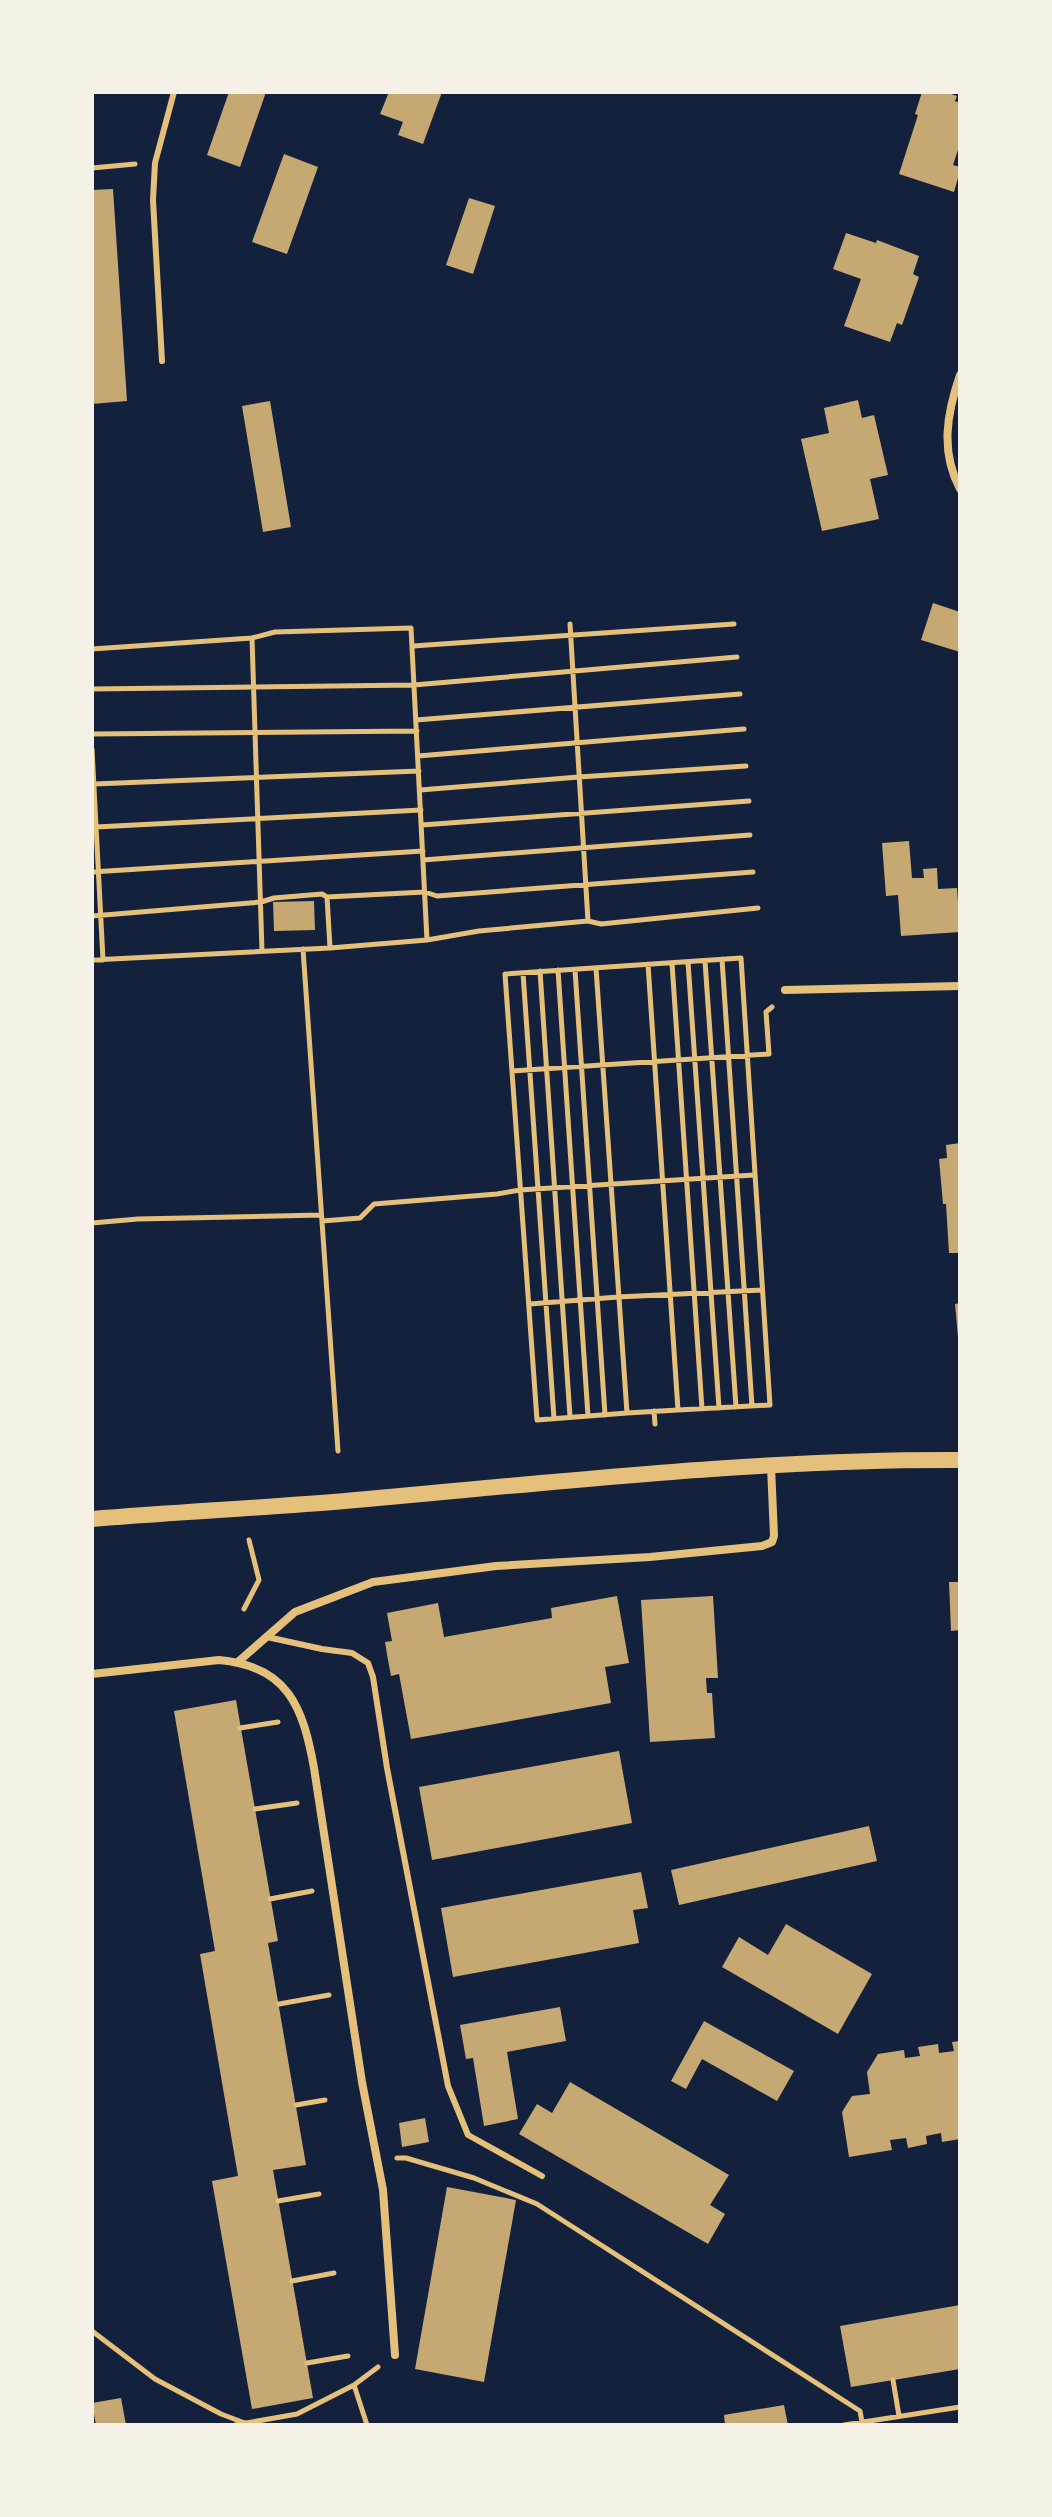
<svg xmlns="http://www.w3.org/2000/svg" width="1052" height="2517" font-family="'Sofia Sans Condensed',sans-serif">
	<rect width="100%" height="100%" fill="#14213d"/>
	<path fill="#c6a872" d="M229,92H266L240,167L207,155Z
		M389,92H442L423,144L398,135L403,122L380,114Z
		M922,92H945L957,96L955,101L960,103V144L953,165L960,167V171L954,192L899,174L918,115L915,114Z
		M284,154L318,167L287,254L252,242Z
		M113,189L127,401L92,404V190Z
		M469,198L495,206L473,274L446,265Z
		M846,233L876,243L877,240L919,256L913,274L919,277L902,325L897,323L890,342L844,326L861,279L833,269Z
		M858,400L862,418L874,415L888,475L870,479L879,519L822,531L801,439L829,433L824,408Z
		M270,401L291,527L263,532L242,406Z
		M933,603L960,612V652L921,640Z
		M909,841L912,878H924L923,869L937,868L938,889L957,888L960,932L901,936L898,895L886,896L882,843Z
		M314,901L315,930L274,931L273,902Z
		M960,1143V1253H949L946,1204H943L939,1159L947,1158L946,1145Z
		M960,1303V1337H958L955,1304Z
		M949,1582H960V1630L951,1631Z
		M617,1596L629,1663L605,1667L611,1703L411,1739L399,1674L391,1676L388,1660L385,1642L392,1641L387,1613L438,1603L444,1637L552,1618L551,1608Z
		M713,1596L718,1678H706L707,1693H712L715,1738L650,1742L641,1600Z
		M236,1700L278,1941L268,1943L306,2165L273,2170L313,2398L252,2409L212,2181L238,2176L200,1954L215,1951L174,1711Z
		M619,1751L632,1823L432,1860L419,1787Z
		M869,1826L877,1861L679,1905L671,1870Z
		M641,1872L648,1908L633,1910L639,1943L453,1977L441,1908Z
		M786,1924L872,1974L838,2034L722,1967L739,1937L768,1955Z
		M560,2007L566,2041L507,2052L518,2119L484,2126L473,2058L466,2059L460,2025Z
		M704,2021L794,2071L777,2101L702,2059L686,2089L671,2081Z
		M960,2041V2139L942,2142L941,2133L926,2136L927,2144L908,2148L906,2138L890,2140L892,2150L849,2157L842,2112L852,2096L870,2094L867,2072L878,2054L904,2050L905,2058L920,2056L918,2047L938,2044L939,2053L954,2051L952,2042Z
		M570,2082L729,2175L710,2205L725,2214L708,2244L519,2134L537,2104L552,2113Z
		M425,2118L429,2142L402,2147L399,2123Z
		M447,2187L516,2200L484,2382L415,2369Z
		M960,2305V2369L851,2387L840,2326Z
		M121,2398L126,2425H96L92,2403Z
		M784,2405L788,2425H725L724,2415Z"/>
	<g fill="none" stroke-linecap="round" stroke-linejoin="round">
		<path stroke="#e5c07b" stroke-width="5" d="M92,168L135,164
			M252,638L262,951
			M413,646L734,624
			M92,649L252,638L275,632L411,628L427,940
			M92,689L414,685L737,657
			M416,720L740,694
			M92,734L417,731
			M92,749L103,960
			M418,756L744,729
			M94,784L419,771
			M420,790L579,777L746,766
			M422,825L749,801
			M96,827L421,810
			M423,860L750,835
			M92,872L423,851
			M327,897L425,892L437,896L753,872
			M92,916L261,902L274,898L322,894L327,897L330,948
			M588,921L601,924L758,908
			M303,949L338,1451
			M722,959L752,1406
			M92,960L330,948L427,940L479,931L588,921L570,624
			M705,961L736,1407
			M688,962L719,1408
			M672,963L702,1409
			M596,968L627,1413L678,1410L648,964
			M558,970L588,1416
			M575,970L605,1415
			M540,971L570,1417
			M523,973L554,1419
			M512,1071L769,1054L766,1012L772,1007
			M322,1221L360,1218L374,1204L497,1194L520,1190L754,1175
			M92,1223L138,1219L321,1215
			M530,1304L618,1297L762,1290
			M654,1411L655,1424
			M627,1413L537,1420L505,974L741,958L770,1405L678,1410
			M244,1609L259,1580L249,1540
			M240,1728L278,1722
			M255,1809L297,1803
			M270,1899L312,1891
			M279,2004L329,1995
			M296,2105L325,2100
			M397,2158H406L474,2178L537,2204L860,2411L862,2422
			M278,2201L319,2194
			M292,2281L334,2273
			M92,2331L155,2379L221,2414L250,2425
			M307,2363L348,2356
			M893,2380L899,2416
			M235,2425L297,2414L354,2385
			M367,2425L354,2385L378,2367
			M844,2425L960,2407"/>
		<path stroke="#e5c07b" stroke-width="6" d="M162,361L153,200L155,163L174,92
			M267,1637L322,1649L352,1653L368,1663L373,1677L387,1768L448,2086L468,2135L542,2176"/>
		<path stroke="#e5c07b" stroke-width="8" d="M960,375C947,413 940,451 960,489
			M785,990L960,986
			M239,1661L295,1612L373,1582L496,1566L650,1557L762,1546L772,1542L774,1536L771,1466
			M92,1674L219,1660C288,1666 303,1707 314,1768L362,2082L383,2190L395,2355"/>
		<path stroke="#e5c07b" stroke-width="16" d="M92,1519C176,1512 261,1508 345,1501C550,1483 754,1459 960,1460"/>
	</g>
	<rect width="1052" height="2517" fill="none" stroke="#f6f1e7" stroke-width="188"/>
</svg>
